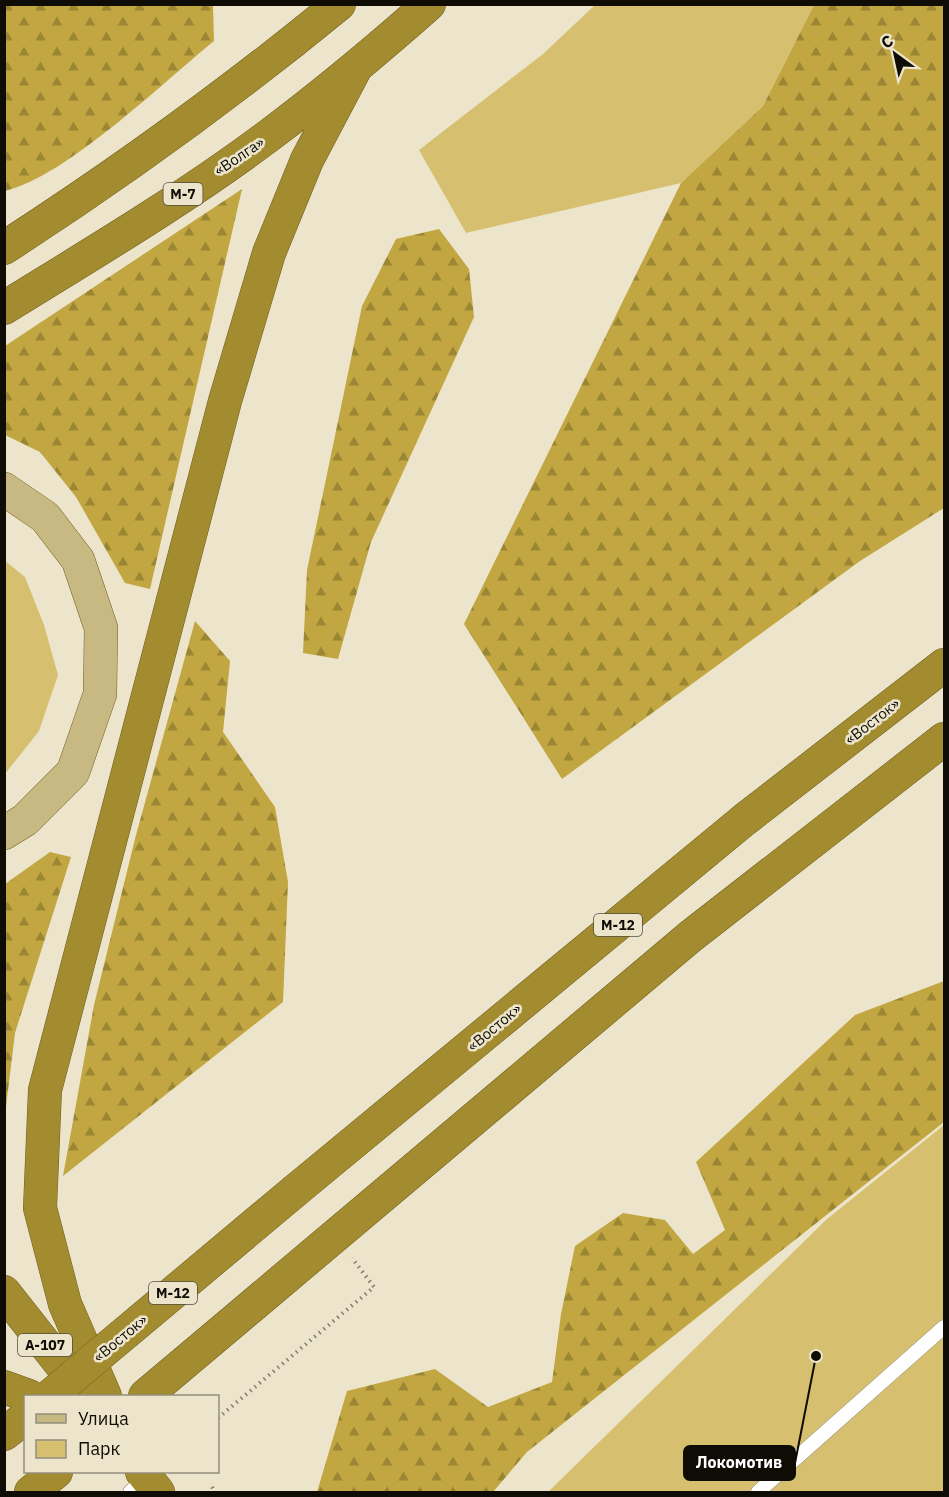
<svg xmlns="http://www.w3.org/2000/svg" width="949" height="1497" font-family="'IBM Plex Sans',sans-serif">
	<defs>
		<pattern id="forest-firs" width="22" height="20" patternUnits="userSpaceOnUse" patternTransform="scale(1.5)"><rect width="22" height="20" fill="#c1a641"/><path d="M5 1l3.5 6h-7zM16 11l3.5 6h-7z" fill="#9b8634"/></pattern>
	</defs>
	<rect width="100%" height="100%" fill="#ece5cc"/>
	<path fill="#d6c070" d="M595,5H814L763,106L681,183L466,233L419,150L543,54Z
		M4,560L25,577L44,625L58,675L39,731L5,774Z
		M944,1125V1492H548L827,1219Z"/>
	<path fill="url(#forest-firs)" d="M4,5H213L214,41C162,83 67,176 5,191Z
		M814,5H944V508L860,561L562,779L464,624L681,183L763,106Z
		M242,189L150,589L125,583L76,497L40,452L5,435V346Z
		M439,229L469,269L474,317L371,542L338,659L303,653L307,570L362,306L396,239Z
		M195,621L230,661L223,732L275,807L288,882L283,1002L63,1176L94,1005L136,835Z
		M50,852L71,857L15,1033L5,1115V884Z
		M944,981V1122L527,1452L493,1492H317L347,1391L435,1369L488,1407L552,1382L561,1314L575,1246L623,1213L665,1220L693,1254L725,1230L696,1162L855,1015Z"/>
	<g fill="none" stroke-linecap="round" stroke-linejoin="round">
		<g stroke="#8f8971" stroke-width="15">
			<path id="lane" d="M130,1492L146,1477
				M758,1492L944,1327"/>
		</g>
		<g stroke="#6f5f20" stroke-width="34">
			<path id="primary" d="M4,489L45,517L78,560L101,628L100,694L73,772L25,820L4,833"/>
		</g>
		<g stroke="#6f5f20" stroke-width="34">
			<path id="highway" d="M4,248C120,173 232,92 339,4
				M4,308C93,253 184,199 267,137C323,95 376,51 429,4
				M296,1190L744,820L944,665
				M4,1292L86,1396
				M4,1387L29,1396
				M105,1396L65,1304L40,1208L45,1090L225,401L269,253L307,160L355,69
				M145,1396L691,936L944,739
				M4,1434L26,1417
				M142,1472L158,1492
				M31,1492L56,1472"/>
		</g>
		<path stroke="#837f6e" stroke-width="4" stroke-dasharray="1.5 4.5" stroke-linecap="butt" d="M218,1418L374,1287L352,1258
			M212,1487L215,1492"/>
		<use href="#lane" stroke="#fff" stroke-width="14"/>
		<use href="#primary" stroke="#c8b982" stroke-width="33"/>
		<use href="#highway" stroke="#a38b2f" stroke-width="33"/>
		<g stroke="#6f5f20" stroke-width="34" stroke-linecap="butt">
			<path id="highway-bridge" d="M50,1396L296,1190"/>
		</g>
		<use href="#highway-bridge" stroke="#a38b2f" stroke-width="33"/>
	</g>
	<g text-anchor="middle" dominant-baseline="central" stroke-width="5" stroke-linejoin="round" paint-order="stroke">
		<g fill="#ece5cc" stroke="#514d40" stroke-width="1.5">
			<rect x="163.5" y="183" width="39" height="22" rx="4.5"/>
			<rect x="594" y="914" width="48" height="22" rx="4.5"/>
			<rect x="149" y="1282" width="48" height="22" rx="4.5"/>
			<rect x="18" y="1334" width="54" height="22" rx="4.5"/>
		</g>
		<g font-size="14" font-weight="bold" fill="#0e0c04">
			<text x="183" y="194">М-7</text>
			<text x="618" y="925">М-12</text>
			<text x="173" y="1293">М-12</text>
			<text x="45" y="1345">А-107</text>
		</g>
		<g font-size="15" fill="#0e0c04" stroke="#ece5cc">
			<text transform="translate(239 156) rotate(-34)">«Волга»</text>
			<text transform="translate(872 721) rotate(-38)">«Восток»</text>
			<text transform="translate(494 1027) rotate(-40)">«Восток»</text>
			<text transform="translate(120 1338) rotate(-40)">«Восток»</text>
		</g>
	</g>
	<path fill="none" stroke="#0e0c04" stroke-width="2" d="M816 1356L795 1463"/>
	<circle fill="#0e0c04" stroke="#ece5cc" stroke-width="2" cx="816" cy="1356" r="6"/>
	<rect fill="#0e0c04" stroke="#0e0c04" stroke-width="2" x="684" y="1446" width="111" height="34" rx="6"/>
	<g font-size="16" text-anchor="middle" font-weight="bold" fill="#fff">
		<text x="739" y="1468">Локомотив</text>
	</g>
	<rect width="949" height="1497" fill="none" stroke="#0e0c04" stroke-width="12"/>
	<rect x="24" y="1395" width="195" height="78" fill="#ece5cc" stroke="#938e7c" stroke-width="1.5"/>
	<rect x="36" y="1414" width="30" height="9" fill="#c8b982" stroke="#938e7c" stroke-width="1.5"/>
	<text x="78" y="1425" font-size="18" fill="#0e0c04">Улица</text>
	<rect x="36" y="1440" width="30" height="18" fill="#d6c070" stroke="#938e7c" stroke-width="1.5"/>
	<text x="78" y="1455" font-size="18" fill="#0e0c04">Парк</text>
	<g transform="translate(895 54) rotate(327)" stroke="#ece5cc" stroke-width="4.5" paint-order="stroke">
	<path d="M0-4.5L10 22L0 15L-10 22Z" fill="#0e0c04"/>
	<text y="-9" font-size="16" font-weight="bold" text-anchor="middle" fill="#0e0c04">С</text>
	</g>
</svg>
